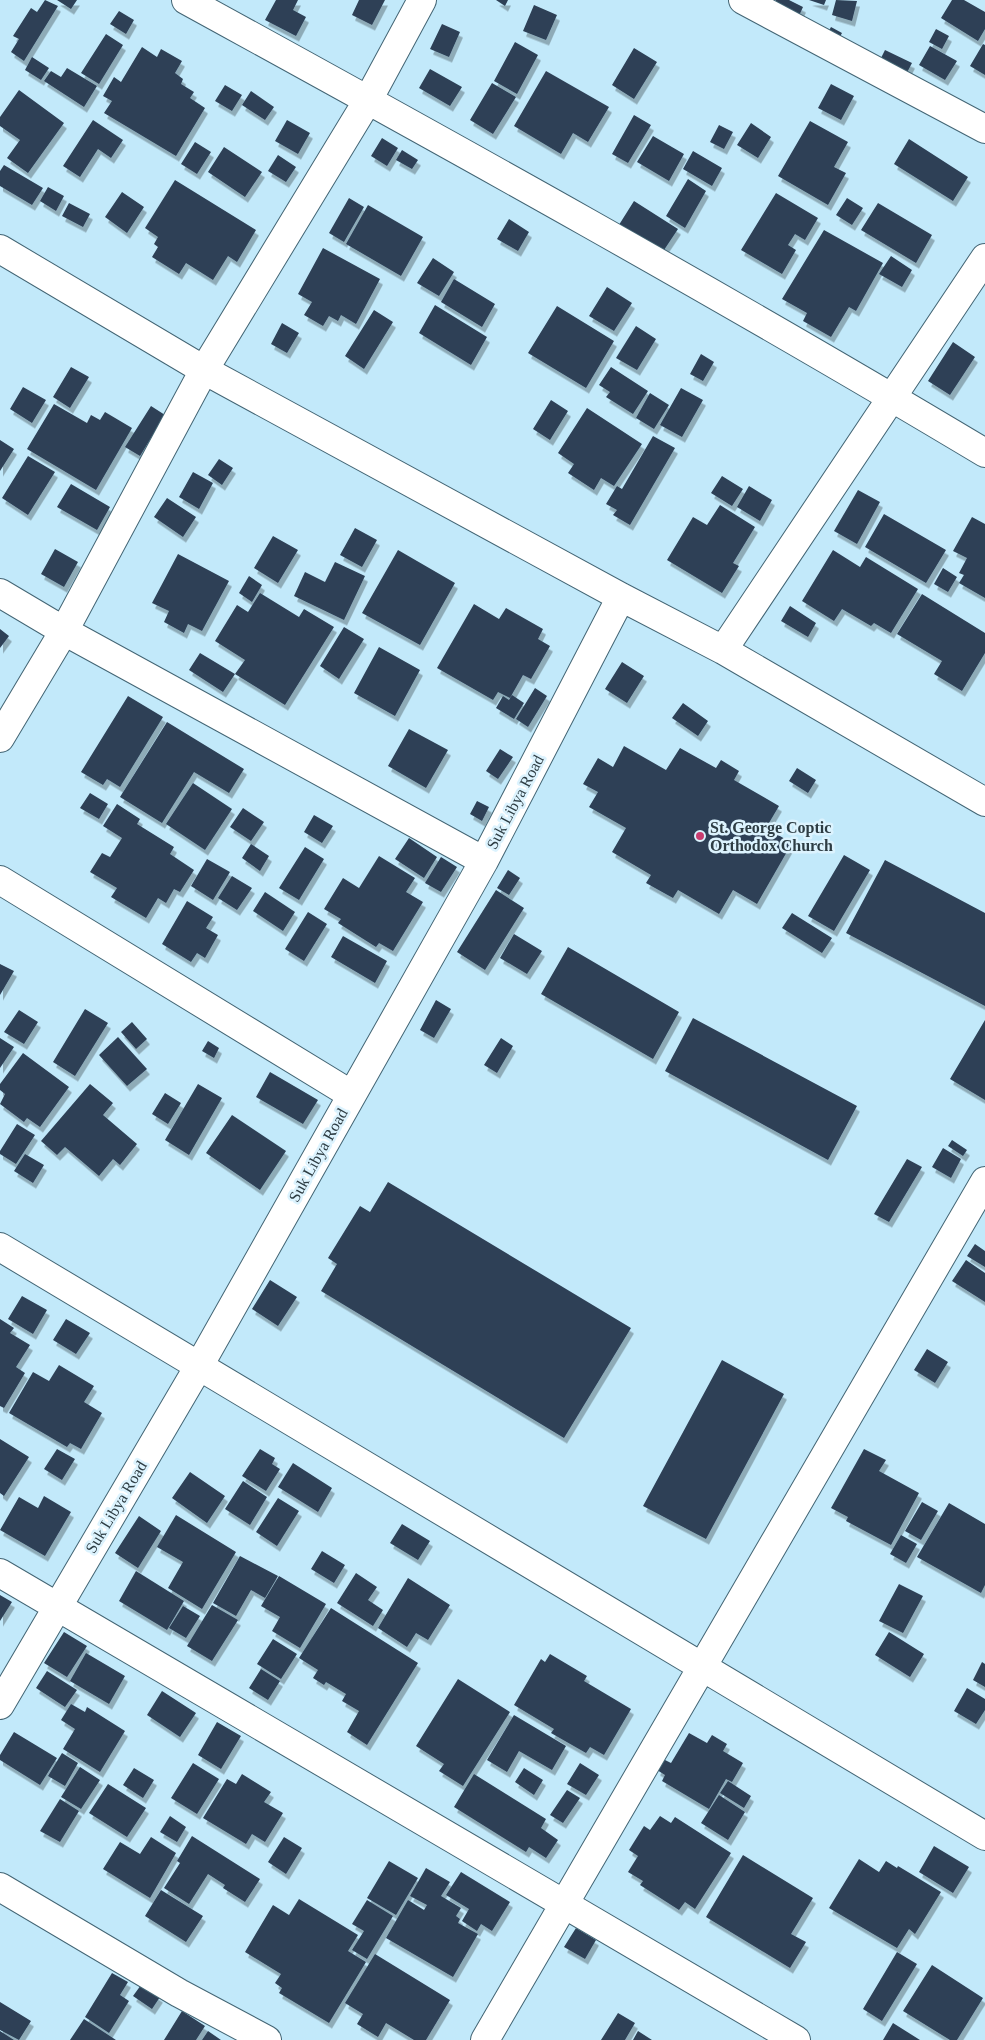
<svg xmlns="http://www.w3.org/2000/svg" width="985" height="2040" font-family="Georgia,serif">
	<defs>
		<filter id="shadow"><feDropShadow dx="3" dy="5.5" stdDeviation="0" flood-color="#0004"/></filter>
	</defs>
	<rect width="100%" height="100%" fill="#c2e9fa"/>
	<path fill="#2d4056" filter="url(#shadow)" d="M45,0L58,6L24,61L11,52L19,39L13,36L31,8L37,12Z
		M57,0H77L71,9Z
		M276,0H298L293,10L306,17L296,36L265,20Z
		M359,0H385L372,25L352,15Z
		M496,0H508L505,6Z
		M776,0H789L803,7L793,29L768,16Z
		M809,0H826L824,5Z
		M836,0L857,1L852,21L832,15Z
		M952,0H964L985,12V29L978,41L941,18Z
		M534,5L557,15L546,40L523,31Z
		M119,11L134,20L126,34L110,24Z
		M442,24L460,32L449,57L430,49Z
		M831,27L842,33L834,48L823,42Z
		M936,29L949,36L942,49L929,42Z
		M106,34L123,45L99,84L81,73Z
		M515,42L538,55L517,94L494,81Z
		M983,44L985,45V75L970,66Z
		M930,46L957,61L945,80L919,65Z
		M142,47L157,57L161,49L182,61L175,73L183,79L181,84L194,92L190,98L205,108L176,156L104,113L112,101L103,96L114,77L121,82Z
		M634,48L657,62L634,99L612,85Z
		M885,50L912,63L900,86L874,72Z
		M32,57L49,68L41,80L25,70Z
		M67,68L97,86L84,107L44,81L51,71L61,77Z
		M430,69L462,87L450,106L419,88Z
		M546,71L609,107L588,142L573,133L561,154L514,126Z
		M492,83L516,97L493,134L470,120Z
		M831,84L854,96L841,120L818,108Z
		M225,85L242,95L232,111L215,101Z
		M19,90L64,123L28,173L7,158L20,140L0,126V117Z
		M251,91L274,107L265,120L242,105Z
		M634,115L651,125L628,163L612,154Z
		M93,120L123,140L111,158L98,149L80,177L63,166Z
		M287,120L310,133L298,154L275,141Z
		M810,121L848,142L834,167L846,173L828,205L778,176Z
		M751,123L771,137L758,158L737,145Z
		M719,125L733,132L724,149L710,142Z
		M653,136L684,154L669,181L637,162Z
		M382,138L398,148L387,166L371,156Z
		M909,139L968,177L953,201L894,164Z
		M195,142L211,152L197,174L181,164Z
		M224,147L262,172L245,197L208,172Z
		M402,150L418,160L412,169L396,160Z
		M693,151L722,168L712,186L683,169Z
		M278,155L296,167L286,182L268,171Z
		M4,165L43,188L32,205L0,186V171Z
		M688,179L706,191L685,228L666,216Z
		M175,180L256,230L237,262L228,256L213,280L186,263L179,274L152,257L158,247L154,244L158,237L145,228Z
		M48,187L64,196L56,211L40,201Z
		M122,192L144,207L127,233L105,217Z
		M776,193L818,218L805,240L795,234L788,245L796,250L782,274L741,250Z
		M349,198L364,207L344,242L329,233Z
		M847,198L863,208L852,225L836,215Z
		M634,201L678,229L660,256L617,228Z
		M69,203L90,214L83,227L62,216Z
		M878,203L932,235L916,263L861,230Z
		M368,205L423,237L401,276L346,244Z
		M509,219L529,232L518,251L497,239Z
		M824,230L883,263L856,311L849,307L831,337L803,321L807,313L782,299Z
		M323,248L380,279L356,324L341,315L338,321L329,316L323,326L304,315L312,302L298,294Z
		M891,256L912,270L902,287L879,274Z
		M433,258L454,272L439,296L417,283Z
		M454,279L495,304L482,327L441,302Z
		M607,287L632,303L614,331L589,316Z
		M435,305L487,337L471,365L419,333Z
		M557,306L614,341L586,388L528,353Z
		M374,310L393,322L364,369L345,356Z
		M282,323L299,333L287,353L271,344Z
		M636,326L656,339L637,370L616,358Z
		M953,342L975,357L950,395L928,381Z
		M701,354L714,362L703,381L690,374Z
		M71,367L89,377L70,408L53,397Z
		M611,367L648,391L633,414L606,397L610,392L599,385Z
		M23,387L46,400L32,423L10,409Z
		M681,388L703,400L682,437L660,425Z
		M650,393L669,405L654,429L636,418Z
		M551,400L568,411L550,440L533,429Z
		M54,404L87,423L91,415L100,420L105,412L132,428L96,490L27,449Z
		M151,406L165,415L140,456L125,447Z
		M587,408L642,444L614,486L601,478L594,490L568,473L574,464L558,453Z
		M653,436L675,448L630,525L613,515L617,510L606,504L617,486L622,489Z
		M0,440L14,449L0,471Z
		M28,456L55,472L28,515L2,498Z
		M219,459L233,468L222,485L208,475Z
		M193,472L213,483L199,509L179,497Z
		M722,476L743,489L732,506L711,493Z
		M71,484L110,507L97,530L57,507Z
		M749,486L772,500L760,521L737,507Z
		M858,490L880,502L857,544L834,531Z
		M167,498L196,517L183,537L154,517Z
		M720,505L755,527L733,563L739,566L722,593L667,560L693,517L707,525Z
		M884,514L946,550L926,583L865,547Z
		M972,517L985,524V598L959,583L964,575L959,573L967,558L953,551Z
		M355,528L377,540L362,567L340,555Z
		M273,536L298,550L278,583L254,568Z
		M55,549L78,562L64,587L41,574Z
		M398,550L455,583L420,645L362,613Z
		M833,550L860,567L866,557L918,589L891,633L874,623L871,626L842,609L834,621L802,601Z
		M178,554L229,581L202,631L188,624L184,633L164,622L169,611L152,603Z
		M335,562L365,576L344,620L294,596L305,572L325,582Z
		M943,568L957,577L948,592L934,584Z
		M249,576L262,585L252,602L239,593Z
		M260,593L299,617L304,609L334,627L285,705L235,674L245,660L215,641L237,605L248,612Z
		M922,594L985,633V653L962,691L934,674L942,661L897,634Z
		M474,604L499,619L506,608L543,629L538,639L550,646L531,679L523,675L510,698L498,692L493,700L437,668Z
		M790,606L816,623L808,637L781,621Z
		M344,627L364,639L339,679L320,666Z
		M0,629L9,636L0,648Z
		M379,647L420,670L395,716L354,693Z
		M200,653L235,674L223,692L189,670Z
		M622,662L644,676L627,703L605,689Z
		M535,688L547,696L528,727L516,719Z
		M512,695L524,703L514,719L496,708L503,696L509,700Z
		M128,696L163,717L120,787L107,779L103,785L81,772Z
		M683,703L708,721L698,736L672,718Z
		M167,722L244,769L229,793L194,772L162,823L120,797Z
		M409,729L448,750L426,788L388,766Z
		M624,746L666,770L680,748L716,768L721,760L739,771L734,780L779,806L766,828L792,843L757,904L733,890L719,914L678,890L673,898L646,883L651,875L612,852L626,828L589,807L598,792L583,784L598,758L613,767Z
		M500,749L513,757L498,779L486,771Z
		M797,768L816,780L808,793L789,781Z
		M193,783L232,809L205,850L166,824Z
		M90,793L108,804L99,819L80,808Z
		M477,801L489,807L482,821L470,814Z
		M117,804L140,819L137,824L174,847L170,854L194,870L180,892L174,889L166,903L158,898L146,918L111,897L117,888L90,872L102,853L110,857L122,838L103,826Z
		M243,808L264,822L251,841L230,827Z
		M314,815L333,826L322,843L304,832Z
		M409,838L437,857L424,878L395,859Z
		M251,844L269,856L260,871L242,858Z
		M305,847L324,859L299,900L279,888Z
		M844,855L870,870L834,931L808,916Z
		M379,856L415,878L406,892L423,902L393,951L379,943L376,947L338,923L341,919L324,909L343,878L359,888Z
		M441,857L457,867L441,892L425,883Z
		M207,859L230,872L213,900L191,886Z
		M885,860L985,913V1006L846,933Z
		M508,870L520,878L509,895L497,888Z
		M232,876L252,888L237,910L218,898Z
		M496,890L524,908L485,970L457,952Z
		M265,892L295,912L283,931L253,911Z
		M187,901L213,917L206,928L218,935L205,958L197,953L191,962L162,944Z
		M308,912L327,924L304,961L285,949Z
		M792,913L832,938L822,953L782,928Z
		M514,934L542,951L527,974L500,958Z
		M343,936L387,961L375,983L331,957Z
		M568,947L679,1012L653,1059L541,994Z
		M0,964L14,971L0,995Z
		M436,1000L451,1009L434,1038L420,1030Z
		M85,1009L108,1023L75,1076L53,1062Z
		M19,1010L38,1022L24,1044L4,1032Z
		M693,1018L857,1106L828,1160L665,1071Z
		M985,1020V1100L950,1079Z
		M132,1022L147,1039L136,1049L121,1032Z
		M118,1037L147,1069L127,1086L99,1055Z
		M0,1038L14,1047L0,1068Z
		M501,1038L513,1046L497,1073L484,1065Z
		M208,1041L219,1048L214,1058L202,1051Z
		M23,1053L69,1087L40,1127L27,1118L24,1122L0,1104L5,1094L0,1090V1084Z
		M270,1072L318,1100L303,1124L256,1097Z
		M90,1084L113,1103L103,1115L137,1144L120,1165L113,1159L99,1176L65,1147L57,1155L41,1141Z
		M198,1084L222,1098L189,1155L165,1140Z
		M165,1093L181,1103L168,1124L152,1114Z
		M232,1115L286,1151L260,1190L206,1153Z
		M17,1124L35,1135L16,1164L0,1154V1151Z
		M952,1140L967,1150L963,1156L948,1146Z
		M943,1148L961,1159L951,1178L932,1167Z
		M25,1154L44,1165L33,1183L14,1171Z
		M907,1159L922,1167L889,1222L874,1214Z
		M388,1182L631,1328L564,1438L321,1291L337,1264L328,1258L360,1206L370,1212Z
		M975,1244L985,1251V1267L967,1256Z
		M966,1260L985,1273V1302L952,1281Z
		M270,1280L297,1297L278,1326L252,1309Z
		M22,1296L47,1310L33,1334L8,1319Z
		M0,1319L14,1328L10,1333L30,1345L16,1367L25,1373L4,1408L0,1406Z
		M66,1319L90,1333L76,1354L53,1340Z
		M927,1349L948,1362L935,1383L914,1370Z
		M722,1360L784,1394L706,1539L643,1506Z
		M59,1365L94,1386L84,1402L102,1413L81,1449L70,1443L67,1447L9,1413L33,1372L49,1381Z
		M0,1439L29,1457L4,1496L0,1493Z
		M57,1449L75,1459L62,1480L44,1469Z
		M260,1449L275,1458L272,1464L280,1469L266,1491L242,1476Z
		M864,1449L886,1460L879,1471L919,1493L891,1545L846,1521L848,1517L831,1508Z
		M293,1463L332,1488L318,1512L278,1487Z
		M190,1472L225,1496L207,1523L172,1498Z
		M243,1481L267,1497L250,1525L225,1509Z
		M44,1496L71,1512L45,1556L0,1530L19,1497L38,1508Z
		M278,1498L299,1511L277,1546L256,1532Z
		M922,1502L938,1511L921,1540L905,1531Z
		M949,1503L985,1524V1585L981,1593L917,1557Z
		M176,1515L236,1552L202,1609L168,1588L183,1562L157,1547Z
		M139,1516L161,1531L138,1568L115,1553Z
		M402,1524L430,1541L418,1560L390,1543Z
		M901,1535L917,1544L906,1563L890,1554Z
		M322,1551L345,1565L334,1583L311,1569Z
		M240,1556L278,1576L265,1598L251,1590L236,1616L213,1603Z
		M136,1571L184,1601L167,1630L119,1601Z
		M356,1573L377,1587L368,1600L383,1610L373,1626L337,1603Z
		M279,1576L326,1604L300,1648L272,1631L280,1617L261,1606Z
		M408,1578L450,1605L428,1640L416,1633L407,1647L378,1628Z
		M899,1584L923,1596L903,1633L879,1621Z
		M0,1595L12,1602L0,1621Z
		M212,1605L238,1620L212,1661L187,1646Z
		M183,1606L200,1616L186,1638L169,1628Z
		M331,1608L418,1663L367,1745L347,1732L359,1711L342,1701L346,1694L326,1682L324,1685L313,1678L318,1670L299,1658Z
		M64,1632L87,1646L67,1677L44,1663Z
		M889,1632L924,1654L910,1677L875,1655Z
		M273,1639L297,1654L281,1679L257,1664Z
		M86,1653L125,1676L109,1704L70,1681Z
		M550,1654L587,1676L584,1681L631,1709L604,1755L590,1747L586,1753L551,1733L554,1729L514,1705L541,1659L545,1662Z
		M982,1662L985,1664V1687L973,1680Z
		M261,1669L280,1681L268,1700L249,1688Z
		M47,1671L77,1690L65,1707L36,1688Z
		M458,1679L510,1712L463,1786L439,1771L444,1764L416,1746Z
		M967,1688L985,1699V1710L976,1724L954,1711Z
		M162,1691L196,1713L180,1737L147,1715Z
		M71,1704L85,1712L87,1707L125,1731L100,1772L63,1749L75,1729L61,1720Z
		M514,1715L566,1746L552,1770L519,1751L507,1772L487,1760Z
		M217,1722L241,1736L221,1769L198,1755Z
		M14,1732L57,1758L40,1785L0,1760V1755Z
		M689,1733L707,1743L712,1735L727,1744L723,1751L743,1763L732,1782L726,1779L709,1809L662,1781L665,1775L657,1770L663,1759L671,1763Z
		M62,1753L78,1763L65,1786L48,1776Z
		M193,1763L219,1779L197,1814L171,1798Z
		M580,1763L599,1775L586,1795L567,1784Z
		M80,1767L100,1780L81,1809L61,1797Z
		M134,1768L154,1780L143,1798L123,1785Z
		M524,1768L543,1780L534,1795L515,1782Z
		M242,1774L271,1792L264,1802L283,1813L265,1842L252,1834L246,1844L203,1818L227,1779L236,1784Z
		M474,1774L546,1819L541,1828L558,1840L546,1858L529,1847L526,1852L454,1807Z
		M728,1781L751,1796L744,1808L720,1793Z
		M108,1784L146,1808L127,1837L89,1813Z
		M567,1790L580,1798L563,1823L550,1815Z
		M719,1795L745,1812L728,1840L701,1823Z
		M60,1799L79,1811L60,1842L40,1831Z
		M170,1816L186,1827L177,1842L160,1832Z
		M660,1816L671,1823L675,1817L731,1853L695,1909L685,1902L679,1910L640,1885L643,1881L628,1872L638,1856L629,1850L644,1826L650,1830Z
		M192,1836L260,1879L245,1902L223,1888L225,1885L208,1874L189,1904L164,1888L180,1863L177,1861Z
		M151,1837L176,1853L150,1898L103,1869L120,1842L140,1854Z
		M284,1837L302,1848L286,1874L268,1862Z
		M934,1846L969,1867L953,1893L919,1872Z
		M743,1855L813,1898L791,1934L806,1942L790,1968L706,1917Z
		M859,1859L879,1872L886,1861L897,1868L898,1866L941,1892L915,1934L909,1929L897,1948L829,1908Z
		M389,1861L418,1878L396,1915L367,1898Z
		M426,1868L450,1882L441,1896L461,1908L456,1916L460,1919L458,1923L478,1934L453,1977L386,1938L408,1900L424,1910L427,1905L410,1896Z
		M461,1872L510,1902L492,1931L481,1924L477,1931L462,1921L469,1909L446,1895Z
		M161,1890L203,1916L186,1942L145,1916Z
		M299,1899L358,1935L348,1951L366,1962L329,2023L279,1993L282,1988L275,1983L281,1974L245,1952L273,1905L289,1915Z
		M367,1900L393,1916L367,1959L352,1950L364,1931L352,1924Z
		M576,1928L596,1940L585,1959L564,1947Z
		M897,1952L917,1964L882,2021L863,2009Z
		M375,1954L450,2000L426,2040H414L386,2023L378,2037L357,2024L363,2014L345,2003Z
		M932,1965L983,1998L957,2040H950L903,2011Z
		M112,1973L128,1982L120,1995L129,2001L109,2033L85,2017Z
		M141,1985L160,1997L152,2009L133,1996Z
		M0,2002L31,2021L19,2040L0,2030Z
		M182,2011L205,2026L196,2040H164Z
		M618,2013L635,2023L625,2040H601Z
		M84,2019L116,2040H70Z
		M893,2023L920,2040H883Z
		M0,2031L14,2040H0Z
		M208,2031L221,2040H202Z
		M638,2031L652,2040H633Z"/>
	<g fill="none" stroke-linecap="round" stroke-linejoin="round">
		<g stroke="#436574" stroke-width="30">
			<path id="minor" d="M186,0C454,147 723,296 985,453
				M743,0L985,129
				M0,249L204,370L621,597L723,650L985,802
				M0,593L64,631L484,861
				M723,650L985,258
				M0,738L64,631L204,370L368,100L422,0
				M0,880L352,1095
				M0,1247L985,1836
				M0,1573L796,2040
				M0,1705L199,1366L484,861L621,597
				M0,1887L179,1993L267,2040
				M485,2040L985,1181"/>
		</g>
		<use href="#minor" stroke="#fff" stroke-width="28"/>
	</g>
	<circle fill="#c93d6f" stroke="#dcf3fe" stroke-width="2" cx="700" cy="836" r="5"/>
	<g text-anchor="middle" dominant-baseline="central" stroke-width="5" stroke-linejoin="round" paint-order="stroke">
		<g font-size="16" fill="#2d3c43" stroke="#dcf3fe">
			<text transform="translate(515 802) rotate(-62)">Suk Libya Road</text>
			<text transform="translate(318 1155) rotate(-61)">Suk Libya Road</text>
			<text transform="translate(116 1507) rotate(-59)">Suk Libya Road</text>
		</g>
		<g font-size="16" font-weight="bold" fill="#2d3c43" stroke="#dcf3fe" text-anchor="start">
			<text x="710" y="827">St. George Coptic<tspan x="710" dy="18">Orthodox Church</tspan></text>
		</g>
	</g>
</svg>
